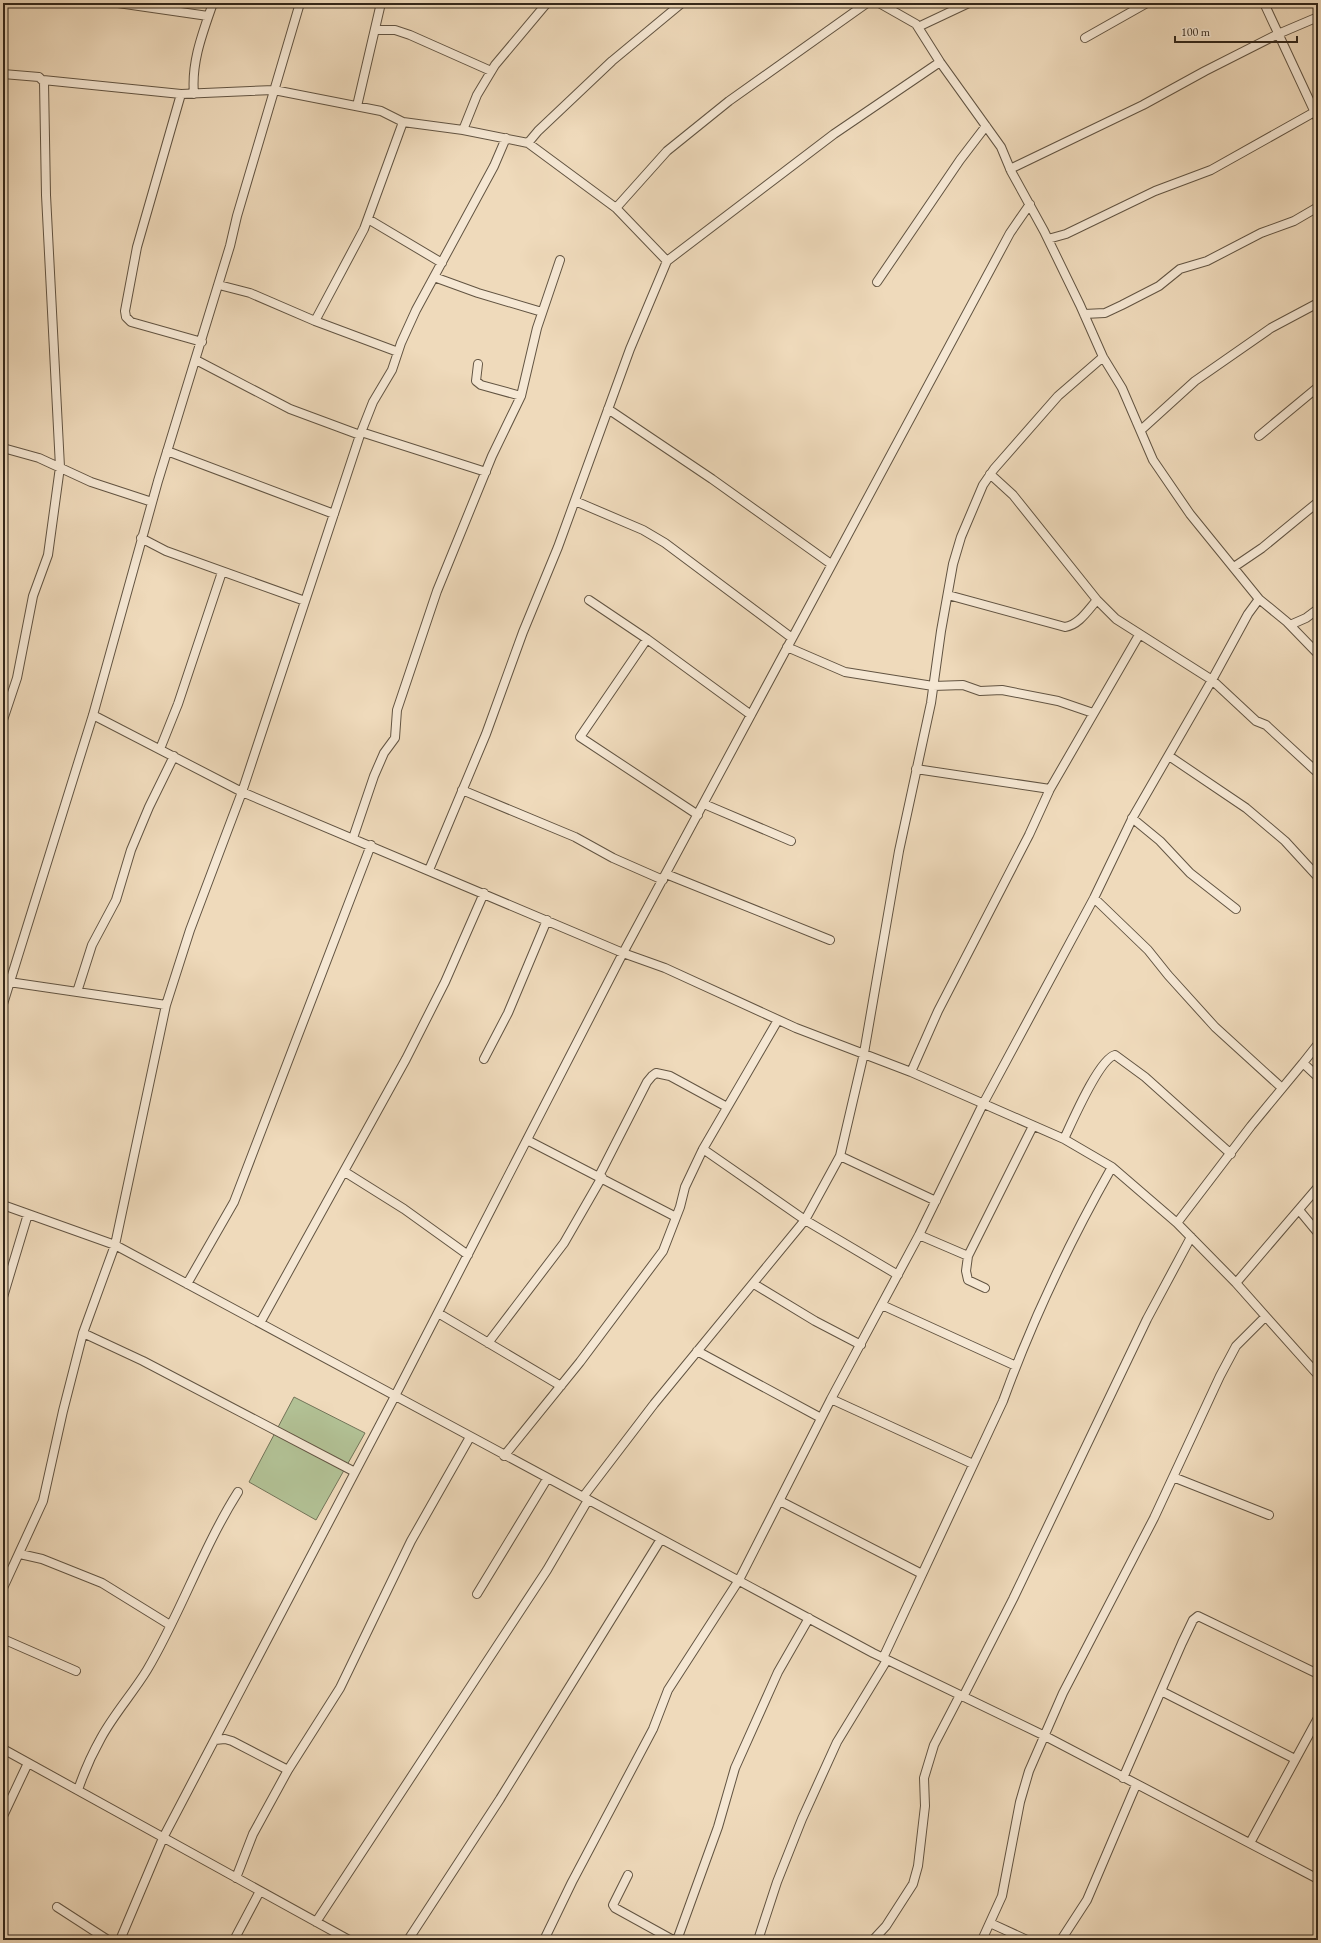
<svg xmlns="http://www.w3.org/2000/svg" width="1321" height="1943" font-family="'EB Garamond',serif">
	<rect width="100%" height="100%" fill="#efdabb"/>
	<filter id="stains"><feTurbulence type="fractalNoise" baseFrequency=".005" numOctaves="4"/><feColorMatrix values="0 0 0 0 .2 0 0 0 0 .09 0 0 0 0 .02 0 0 0 .5 -.17"/></filter>
	<radialGradient id="worn" r=".72"><stop offset=".6" stop-color="#630" stop-opacity="0"/><stop offset="1" stop-color="#630" stop-opacity=".3"/></radialGradient>
	<path fill="#b2c195" stroke="#727458" d="M294,1397L365,1433L316,1520L249,1482Z"/>
	<g fill="none" stroke-linecap="round" stroke-linejoin="round">
		<g stroke="#625442" stroke-width="10">
			<path id="street" d="M118,3L208,16
				M879,3L916,24L940,62L1001,147L1011,171L1044,231L1080,305L1103,357L1122,388L1153,460L1190,514L1259,599
				M1264,3L1318,119
				M918,27L969,3
				M375,30H395L410,35L491,71
				M1085,38L1147,3
				M3,74L39,77L44,82L46,195L60,467L48,555L33,596L17,678L3,720
				M43,80L181,94L274,90L381,111L403,122L463,130L528,143L616,208
				M181,94L137,247L125,311L126,317L131,322L202,342
				M194,94C191,62 203,32 213,3
				M357,106L381,3
				M463,130L477,95L495,65L547,3
				M528,143L538,131L612,61L682,3
				M1010,169L1143,105L1205,71L1278,34L1318,17
				M368,219L442,263
				M1048,239L1066,234L1155,191L1211,170L1318,110
				M667,261L616,208L667,151L729,101L867,3
				M434,277L478,293L542,312
				M877,282L960,160L986,126
				M219,285L250,293L315,321L398,352
				M1084,314L1105,313L1122,305L1159,286L1180,269L1207,261L1261,233L1294,221L1318,207
				M315,321L364,229L403,122
				M196,360L290,409L360,435
				M478,364L476,381L481,385L521,396
				M608,409L712,479L831,564
				M1141,430L1195,381L1271,328L1318,303
				M361,432L486,472
				M1259,436L1318,387
				M3,448L39,458L91,482L152,502
				M167,451L334,514
				M990,474L1013,495L1097,600L1116,619L1212,680L1256,721L1266,725L1318,773
				M575,501L643,530L665,543L792,638
				M141,538L166,551L305,601
				M1234,567L1262,548L1318,502
				M948,595L1065,627C1079,625 1088,610 1097,600
				M589,600L647,639L751,715
				M1290,625L1306,618L1318,609
				M647,639L580,737L698,815
				M787,647L845,672L933,686L963,685L980,691L1002,690L1058,701L1093,713
				M93,715L242,792L623,953L665,968L796,1028L911,1072L1064,1139L1112,1167L1177,1223L1236,1283L1318,1375
				M160,749L178,704L222,572
				M1169,756L1246,808L1285,841L1318,877
				M916,769L1050,789
				M462,790L575,837L613,858L663,880
				M704,804L791,841
				M1132,818L1160,841L1190,873L1236,909
				M353,838L374,776L384,753L395,738L397,710L437,591L492,456L521,396L537,328L560,260
				M429,870L486,734L523,632L558,547L630,349L667,261L834,134L940,62
				M666,874L830,940
				M1094,898L1148,950L1168,975L1215,1027L1282,1088
				M9,982L166,1005
				M77,992L92,945L116,900L131,850L149,807L174,756
				M3,1004L93,715L158,481L230,246L237,216L300,3
				M484,1059L508,1013L547,920
				M1303,1063L1318,1044
				M911,1072L938,1011L1029,835L1050,789L1139,635
				M1064,1139C1072,1122 1099,1059 1115,1055L1145,1077L1231,1154
				M527,1140L676,1217
				M703,1149L805,1220L898,1275
				M840,1156L936,1201
				M345,1172L404,1209L468,1255
				M599,1176L647,1082L652,1076L656,1073L670,1076L727,1107
				M3,1205L115,1245L873,1653L1045,1736L1318,1879
				M1299,1210L1318,1233
				M1177,1223L1251,1126L1303,1063L1318,1077
				M919,1235L968,1256
				M1236,1283L1318,1187
				M187,1284L234,1202L371,845
				M754,1284L815,1321L861,1345
				M985,1288L968,1280L966,1271L968,1256L1033,1126
				M3,1297L28,1214
				M882,1305L1016,1366
				M438,1313L561,1386
				M260,1323L406,1059L445,982L484,893
				M83,1333L143,1361L355,1472
				M488,1343L564,1243L602,1177
				M697,1351L821,1418
				M831,1399L973,1464
				M504,1456L580,1362L663,1251L680,1207L685,1187L703,1149L778,1020
				M1173,1477L1269,1515
				M583,1497L654,1404L805,1220L840,1156L864,1053L899,851L931,703L941,631L953,564L961,537L983,485L994,469L1058,396L1103,357
				M780,1501L922,1574
				M20,1554L42,1559L102,1583L170,1625
				M3,1588L43,1501L63,1411L83,1333L115,1245L166,1005L190,930L242,792L360,435L373,402L392,370L401,343L416,310L494,166L506,138
				M477,1594L547,1479
				M3,1639L76,1671
				M883,1658L1003,1401C1032,1321 1070,1241 1112,1167
				M1161,1691L1295,1759
				M963,1697L1013,1599L1147,1319L1191,1237
				M215,1740L225,1739L232,1741L288,1770
				M3,1749L349,1940
				M1123,1778L1182,1643L1193,1620L1198,1616L1318,1674
				M78,1790C84,1772 92,1754 101,1738C114,1714 133,1693 147,1670C181,1613 202,1549 238,1492
				M3,1816L28,1763
				M1250,1843L1318,1718
				M628,1875L613,1905L615,1908L673,1940
				M236,1878L253,1834L288,1770L340,1688L411,1541L470,1437
				M57,1907L108,1940
				M316,1922L547,1570L588,1500
				M990,1923L1027,1940
				M120,1940L163,1838L395,1396L623,953L1010,233L1030,204
				M234,1940L260,1891
				M408,1940L500,1799L661,1539
				M544,1940L572,1882L653,1729L668,1690L739,1580L831,1399L919,1235L983,1104L1094,898L1133,817L1212,680L1248,614L1259,599L1287,622L1318,654
				M677,1940L718,1827L735,1768L778,1672L809,1618
				M758,1940L777,1882L802,1819L837,1742L887,1660
				M873,1940L886,1926L913,1884L918,1866L925,1806L924,1778L934,1745L960,1695
				M982,1940L1002,1896L1020,1802L1029,1771L1063,1693L1154,1518L1220,1376L1236,1346L1265,1317
				M1061,1940L1087,1900L1136,1785"/>
		</g>
		<use href="#street" stroke="#f5e7d3" stroke-width="8"/>
	</g>
	<rect width="1321" height="1943" fill="none" stroke="#efdabb" stroke-width="16"/>
	<rect x="4" y="4" width="1313" height="1935" fill="none" stroke="#33271a" stroke-width="2"/>
	<rect x="8" y="8" width="1305" height="1927" fill="none" stroke="#33271a"/>
	<path d="M1175 36v6h122v-6" fill="none" stroke="#33271a" stroke-width="2"/>
	<text x="1181" y="36" font-size="12" fill="#33271a" stroke="#f5e7d3" stroke-width="3" paint-order="stroke">100 m</text>
	<rect width="100%" height="100%" filter="url(#stains)"/>
	<rect width="100%" height="100%" fill="url(#worn)"/>
</svg>
